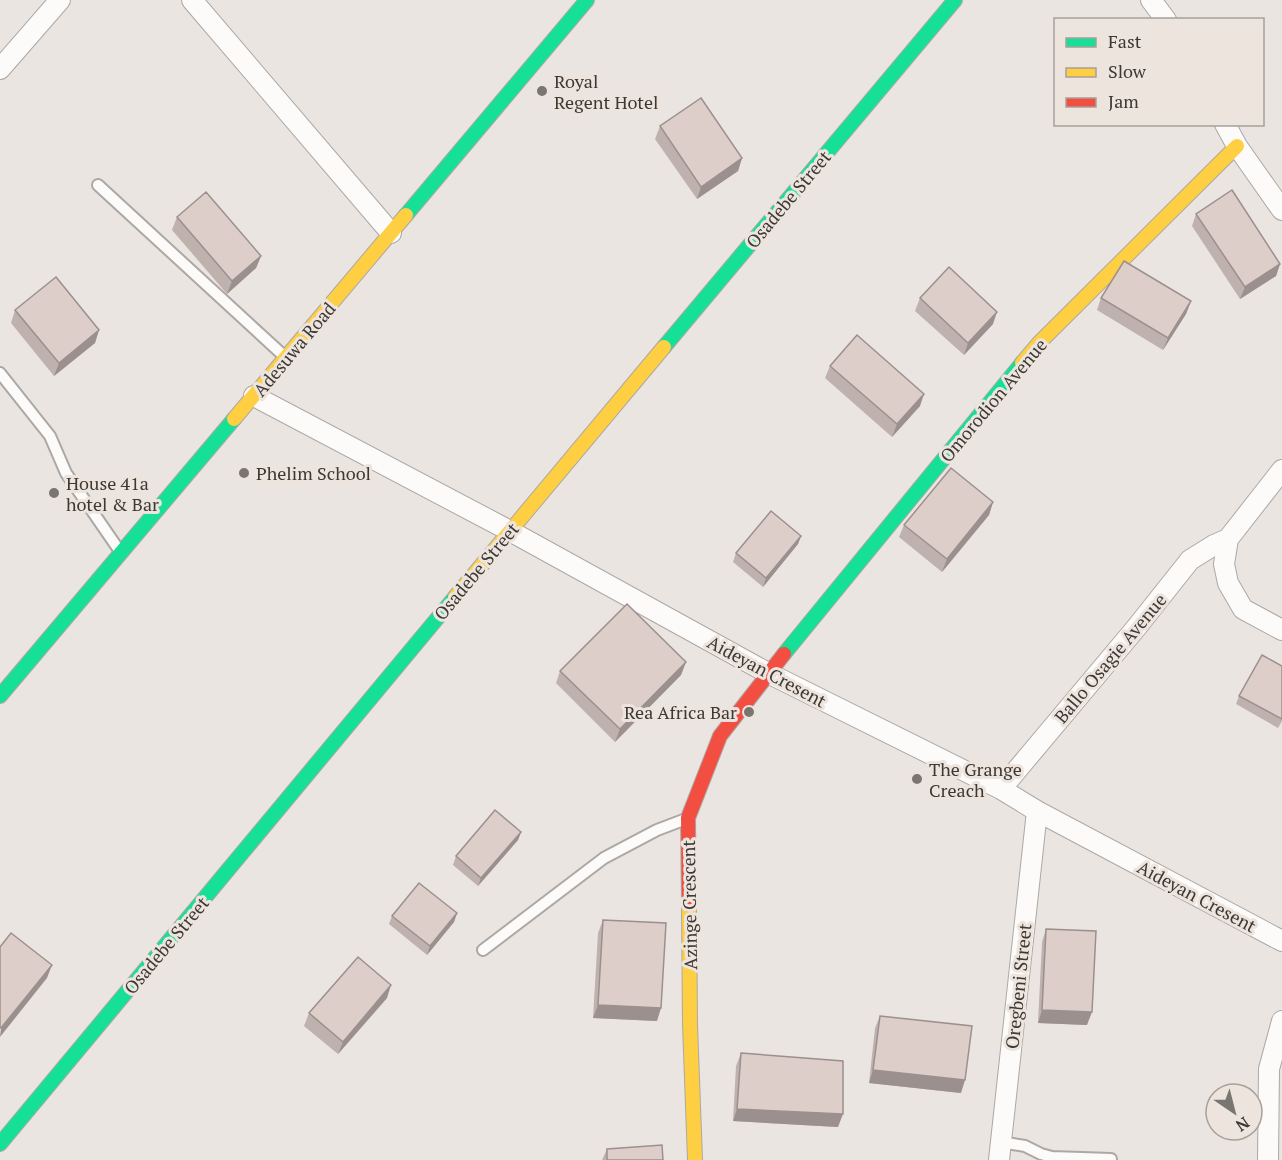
<svg xmlns="http://www.w3.org/2000/svg" width="1282" height="1160" font-family="'PT Serif',serif">
	<rect width="100%" height="100%" fill="#eae5e0"/>
	<g fill="none" stroke-linecap="round" stroke-linejoin="round">
		<g stroke="#aca8a5" stroke-width="14">
			<path id="lane" d="M98,185L284,356
				M0,373L50,436L66,473L119,550
				M483,950L604,858L657,830L686,819
				M1001,1142L1025,1146L1041,1154L1052,1157L1111,1159"/>
		</g>
		<g stroke="#aca8a5" stroke-width="22">
			<path id="street" d="M192,0L391,233
				M1151,0L1166,20
				M0,69L60,0
				M1225,124L1237,146L1282,210
				M254,396L510,531L768,673L1001,789L1037,811L1282,941
				M1282,470L1228,539L1224,564L1228,583L1243,609L1282,630
				M1001,789L1136,628L1190,560L1214,545L1228,539
				M999,1160L1037,811
				M1268,1160L1269,1069L1282,1021"/>
		</g>
		<g stroke="#aca8a5" stroke-width="16">
			<path id="fast" d="M406,215L587,0
				M664,347L955,0
				M784,654L1022,363
				M0,696L234,419
				M0,1144L455,597"/>
		</g>
		<g stroke="#aca8a5" stroke-width="16">
			<path id="slow" d="M1022,363L1039,343L1237,146
				M234,419L406,215
				M455,597L664,347
				M689,905L690,1024L695,1160"/>
		</g>
		<g stroke="#aca8a5" stroke-width="16">
			<path id="jam" d="M689,905L688,818L720,736L784,654"/>
		</g>
		<use href="#lane" stroke="#fcfbfa" stroke-width="10"/>
		<use href="#street" stroke="#fcfbfa" stroke-width="20"/>
		<use href="#fast" stroke="#16e098" stroke-width="14"/>
		<use href="#slow" stroke="#ffcf43" stroke-width="14"/>
		<use href="#jam" stroke="#f24e42" stroke-width="14"/>
	</g>
	<path fill="#beb1ae" d="M660,126L742,158L738,171L697,199L655,139Z
		M1196,214L1280,264L1276,276L1240,299L1192,226Z
		M177,217L261,256L256,268L227,294L172,230Z
		M920,298L993,324L964,355L915,311Z
		M1101,298L1191,301L1186,314L1163,350L1097,310Z
		M15,310L99,330L95,343L54,376L11,323Z
		M830,366L920,406L892,437L825,378Z
		M993,502L989,515L942,572L899,537L904,525Z
		M801,536L798,544L763,587L733,562L736,553Z
		M686,662L681,675L615,742L556,683L560,671Z
		M1282,666V721L1278,728L1236,704L1239,696Z
		M521,832L518,840L478,886L453,865L456,856Z
		M457,913L454,922L427,955L389,924L392,916Z
		M603,920L657,1021L593,1018L598,933Z
		M1046,929L1087,1025L1038,1023L1042,942Z
		M387,998L338,1054L304,1026L309,1013Z
		M880,1016L961,1093L869,1083L875,1028Z
		M741,1053L838,1127L733,1121L736,1066Z
		M607,1149L663,1160H602Z"/>
	<path fill="#9b908d" d="M742,158L738,171L697,199L701,187Z
		M261,256L256,268L227,294L232,281Z
		M1280,264L1276,276L1240,299L1245,287Z
		M1191,301L1186,314L1163,350L1168,338Z
		M997,312L993,324L964,355L968,343Z
		M99,330L95,343L54,376L59,363Z
		M924,394L920,406L892,437L897,424Z
		M993,502L989,515L942,572L947,559Z
		M801,536L798,544L763,587L766,578Z
		M686,662L681,675L615,742L620,729Z
		M521,832L518,840L478,886L481,878Z
		M457,913L454,922L427,955L430,946Z
		M52,965L47,978L0,1037L1,1028Z
		M391,985L387,998L338,1054L343,1042Z
		M598,1005L661,1008L657,1021L593,1018Z
		M1042,1010L1092,1012L1087,1025L1038,1023Z
		M873,1070L965,1080L961,1093L869,1083Z
		M737,1109L843,1114L838,1127L733,1121Z"/>
	<path fill="#ddceca" stroke="#9b908d" stroke-width="1.5" d="M701,98L742,158L701,187L660,126Z
		M1232,190L1280,264L1245,287L1196,214Z
		M206,192L261,256L232,281L177,217Z
		M1124,261L1191,301L1168,338L1101,298Z
		M949,267L997,312L968,343L920,298Z
		M56,277L99,330L59,363L15,310Z
		M857,335L924,394L897,424L830,366Z
		M951,468L993,502L947,559L904,525Z
		M771,511L801,536L766,578L736,553Z
		M627,604L686,662L620,729L560,671Z
		M1262,655L1282,666V719L1239,696Z
		M495,810L521,832L481,878L456,856Z
		M419,883L457,913L430,946L392,916Z
		M603,920L666,923L661,1008L598,1005Z
		M1046,929L1096,931L1092,1012L1042,1010Z
		M11,933L52,965L1,1028L0,1027V947Z
		M358,957L391,985L343,1042L309,1013Z
		M880,1016L972,1026L965,1080L873,1070Z
		M741,1053L843,1061V1114L737,1109Z
		M662,1145L663,1160H607V1149Z"/>
	<g fill="#797571" stroke="#ede5dd" stroke-width="2">
		<circle cx="542" cy="91" r="6"/>
		<circle cx="244" cy="473" r="6"/>
		<circle cx="54" cy="493" r="6"/>
		<circle cx="749" cy="712" r="6"/>
		<circle cx="917" cy="779" r="6"/>
	</g>
	<g text-anchor="middle" dominant-baseline="central" stroke-width="6" stroke-linejoin="round" paint-order="stroke">
		<g font-size="18" fill="#3c3835" stroke="#ede5dd" text-anchor="start">
			<text x="554" y="81">Royal<tspan x="554" dy="21">Regent Hotel</tspan></text>
			<text x="256" y="473">Phelim School</text>
			<text x="66" y="483">House 41a<tspan x="66" dy="21">hotel &amp; Bar</tspan></text>
			<text x="737" y="712" text-anchor="end">Rea Africa Bar</text>
			<text x="929" y="769">The Grange<tspan x="929" dy="21">Creach</tspan></text>
		</g>
		<g font-size="18" fill="#3c3835" stroke="#ede5dd">
			<text transform="translate(788 199) rotate(-50)">Osadebe Street</text>
			<text transform="translate(294 349) rotate(-50)">Adesuwa Road</text>
			<text transform="translate(993 400) rotate(-50)">Omorodion Avenue</text>
			<text transform="translate(476 571) rotate(-50)">Osadebe Street</text>
			<text transform="translate(1110 658) rotate(-50)">Ballo Osagie Avenue</text>
			<text transform="translate(767 671) rotate(28)">Aideyan Cresent</text>
			<text transform="translate(1197 896) rotate(28)">Aideyan Cresent</text>
			<text transform="translate(689 905) rotate(-91)">Azinge Crescent</text>
			<text transform="translate(166 945) rotate(-50)">Osadebe Street</text>
			<text transform="translate(1018 986) rotate(-84)">Oregbeni Street</text>
		</g>
	</g>
	<rect x="1054" y="18" width="210" height="108" fill="#ede5dd" stroke="#a6a09a" stroke-width="1.5"/>
	<rect x="1066" y="38" width="30" height="9" fill="#16e098" stroke="#a6a09a" stroke-width="1.5"/>
	<text x="1108" y="48" font-size="18" fill="#3c3835">Fast</text>
	<rect x="1066" y="68" width="30" height="9" fill="#ffcf43" stroke="#a6a09a" stroke-width="1.5"/>
	<text x="1108" y="78" font-size="18" fill="#3c3835">Slow</text>
	<rect x="1066" y="98" width="30" height="9" fill="#f24e42" stroke="#a6a09a" stroke-width="1.5"/>
	<text x="1108" y="108" font-size="18" fill="#3c3835">Jam</text>
	<g transform="translate(1234 1112) rotate(145)"><circle r="28" fill="#ede5dd" stroke="#a6a09a" stroke-width="1.5"/>
	<path d="M0-4.5L10 22L0 15L-10 22Z" fill="#797571"/>
	<text y="-9" font-size="16" font-weight="bold" text-anchor="middle" fill="#3c3835">N</text>
	</g>
</svg>
